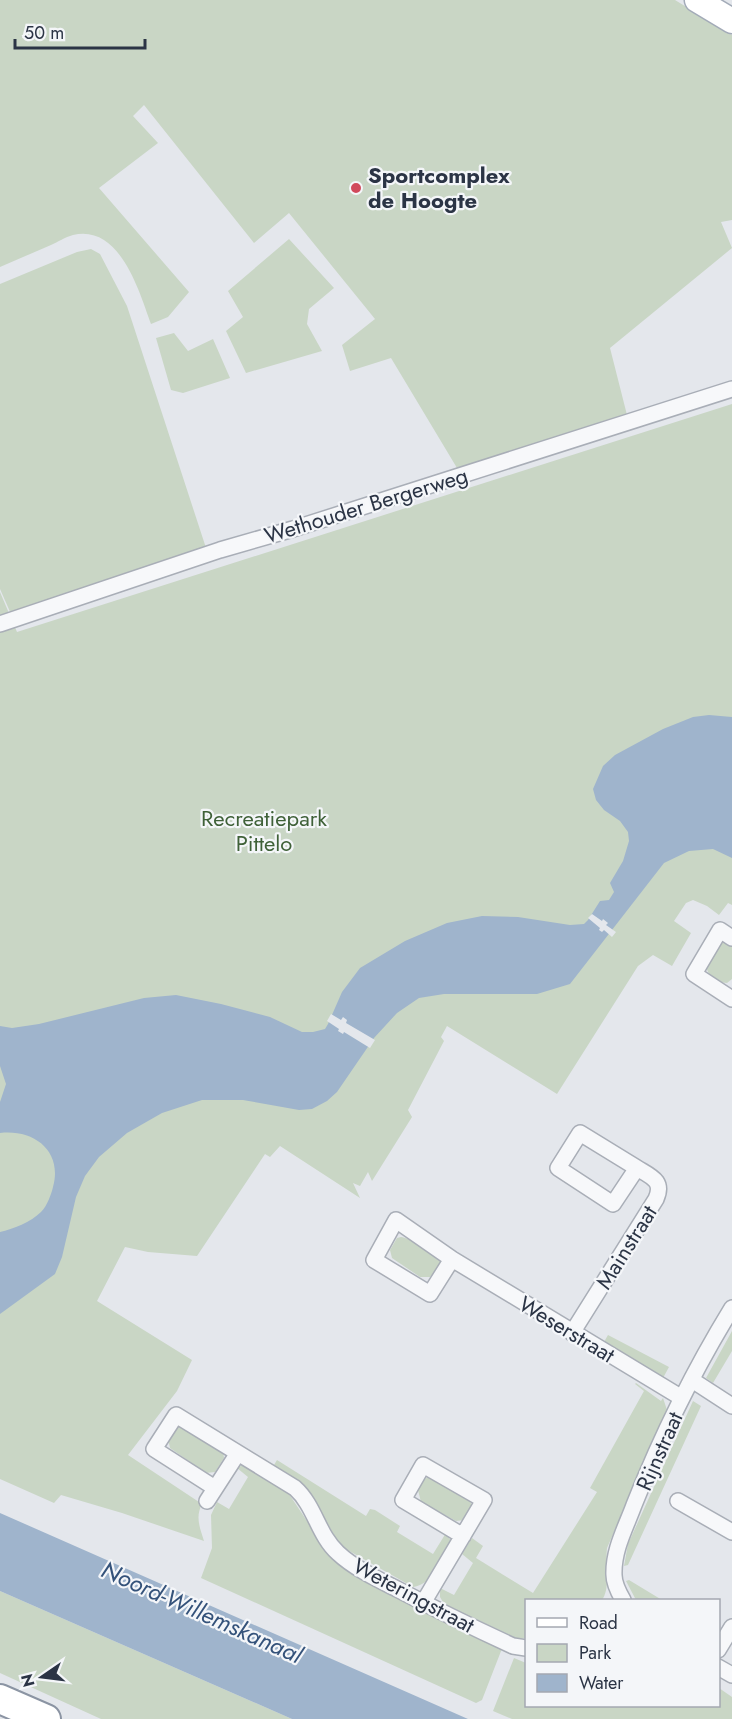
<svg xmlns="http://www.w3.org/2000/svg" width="732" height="1719" font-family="Jost,sans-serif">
	<rect width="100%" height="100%" fill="#e4e7ec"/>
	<path fill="#c9d6c5" d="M0,0H675L732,35V220L721,222L732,248L610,348L627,415L457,468L391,358L350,371L342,345L375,319L289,213L254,243L144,105L133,116L158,143L99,188L189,292L168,317L151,324C139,291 120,224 73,235C65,237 58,242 51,245C34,252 17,260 0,267Z
		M289,239L334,288L309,309L307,324L322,351L246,373L226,331L243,317L228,291Z
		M91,249L100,254L127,306L207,551L11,614L0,589V284L77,252Z
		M174,333L188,351L213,339L230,378L183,393L171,390L156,338Z
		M732,404V905L728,903L719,915L707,906L693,900L686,903L674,921L691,933L672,966L653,955L638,966L557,1094L447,1026L441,1037L444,1041L408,1110L412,1117L372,1181L368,1172L360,1186L353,1183L360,1198L280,1146L270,1157L265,1154L197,1256L148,1252L125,1247L97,1301L192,1360L177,1391L128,1455L202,1504C195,1517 200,1528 204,1541L122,1513L61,1495L54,1503L0,1479V592L17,632Z
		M724,940L732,942V979L727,983C716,982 707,976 706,965L719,943Z
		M401,1237C409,1238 438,1252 440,1260C441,1266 434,1273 430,1277H420L392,1258L390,1250L397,1238Z
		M732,1331V1351L713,1383L706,1378Z
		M608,1335L669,1367L663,1378L604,1342Z
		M636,1383L661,1401L663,1398L667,1410L607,1548C605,1564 611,1588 602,1600H526V1638L518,1639L444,1604L440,1597V1588L454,1595L473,1563L462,1554L472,1538L483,1546L476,1558L533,1593L597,1492L590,1488L644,1391L635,1384Z
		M693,1401L701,1406L628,1565L624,1566L628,1544Z
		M182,1425L223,1451L224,1458L215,1472L206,1473L170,1448L168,1439L175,1428Z
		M277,1460L366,1516L370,1509L375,1510L400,1526L397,1532L433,1554L446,1533L451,1541L450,1546C440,1563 433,1584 413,1587L344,1548L337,1540L310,1493L274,1465Z
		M245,1464L287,1491L327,1551L503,1646L482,1700L476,1703L201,1578L212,1548L211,1515L217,1502L229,1509L248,1477L237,1468Z
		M429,1476L434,1477L470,1501L472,1506L465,1520L456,1521L421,1502L418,1490L424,1480Z
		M629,1580L662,1600H636L626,1581Z
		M0,1591L292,1719H101L0,1673Z
		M514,1658L526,1663V1706H718L719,1688L732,1697V1719H512L493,1711Z"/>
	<path fill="#9fb4cc" d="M709,715L732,717V858L713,849L689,851L664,863L570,984L537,994H444L419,998L397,1013L374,1038L337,1092L327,1101L312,1109L299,1110L243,1100H202L162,1113L127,1133L99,1157L85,1176L76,1197L62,1257L55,1274L0,1314V1232C13,1229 31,1222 41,1212C47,1206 51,1195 53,1187C63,1151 34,1129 0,1133V1102L6,1084L0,1066V1026L12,1028L39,1024L144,998L176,995L221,1004L270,1017L302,1032H313L325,1029L328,1024L342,992L360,968L405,941L447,923L482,916L518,917L570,925L584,924L588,920L600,901L609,900L614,892L610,883L623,861L629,841L628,832L620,821L604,810L596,800L593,789L603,766L615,755L663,729L693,717Z
		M0,1513L468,1719H292L0,1591Z"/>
	<path fill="#e4e7ec" d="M592,914L602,921L603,919L608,923L606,925L616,932L612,937L604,930L602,932L599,930L600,928L588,918Z
		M331,1014L341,1020L343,1017L347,1020L346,1023L375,1040L370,1048L344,1032L343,1034L338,1031L339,1029L327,1021Z"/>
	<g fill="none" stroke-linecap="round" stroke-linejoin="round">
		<g stroke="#a9aeb7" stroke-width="18">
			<path id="street" d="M0,624L220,550L293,529L732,389
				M732,938L720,930L694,974L732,999
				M452,1259L430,1294L374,1260L396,1220L452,1259L682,1398
				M572,1333L656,1199C664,1181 652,1177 637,1168L613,1204L558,1168L580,1133L637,1168
				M692,1380L732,1406
				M215,1488L154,1449L176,1415L295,1488C315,1506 318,1535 338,1553C354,1568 377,1579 397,1589C435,1609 474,1628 513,1646L526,1648
				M207,1501L238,1453
				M678,1501L732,1532
				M623,1600C619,1593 614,1584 614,1575C613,1550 626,1527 634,1505C661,1437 694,1370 732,1308
				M423,1603L484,1500L423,1465L403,1500L463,1536
				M718,1650L732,1627
				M718,1667L732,1675"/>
		</g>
		<g stroke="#a3abb8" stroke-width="27">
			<path id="primary" d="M697,0L732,21"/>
		</g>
		<g stroke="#8b94a3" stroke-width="32">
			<path id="highway" d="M0,1699L46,1719"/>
		</g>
		<use href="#street" stroke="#f7f8fa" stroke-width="15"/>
		<use href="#primary" stroke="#fff" stroke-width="24"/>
		<use href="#highway" stroke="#fff" stroke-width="28"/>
	</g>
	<circle fill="#d1495b" stroke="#f4f6f9" stroke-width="2" cx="356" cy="188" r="6"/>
	<g text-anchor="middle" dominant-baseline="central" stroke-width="4.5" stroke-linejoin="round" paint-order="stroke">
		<g font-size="22" font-weight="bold" fill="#2b3445" stroke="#f4f6f9" text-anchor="start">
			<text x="368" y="175">Sportcomplex<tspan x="368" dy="25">de Hoogte</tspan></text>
		</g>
		<g font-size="22" fill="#2b3445" stroke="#f4f6f9">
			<text transform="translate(366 505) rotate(-17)">Wethouder Bergerweg</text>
			<text transform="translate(626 1247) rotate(-58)">Mainstraat</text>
			<text transform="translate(567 1329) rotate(31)">Weserstraat</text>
			<text transform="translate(659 1451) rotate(-66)">Rijnstraat</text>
			<text transform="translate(414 1595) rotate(28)">Weteringstraat</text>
		</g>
		<g font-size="22" fill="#3f6138" stroke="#f4f6f9">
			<text x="264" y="818">Recreatiepark<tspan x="264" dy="25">Pittelo</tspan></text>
		</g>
		<g font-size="24" font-style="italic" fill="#34527a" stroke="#f4f6f9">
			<text transform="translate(202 1612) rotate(24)">Noord-Willemskanaal</text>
		</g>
	</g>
	<rect x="525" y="1599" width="195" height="108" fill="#f4f6f9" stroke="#a4a8b1" stroke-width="1.5"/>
	<rect x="537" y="1618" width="30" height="9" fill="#ffffff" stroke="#a4a8b1" stroke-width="1.5"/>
	<text x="579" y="1629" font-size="18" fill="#2b3445">Road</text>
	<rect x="537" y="1644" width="30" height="18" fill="#c9d6c5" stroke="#a4a8b1" stroke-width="1.5"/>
	<text x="579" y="1659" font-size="18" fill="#2b3445">Park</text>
	<rect x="537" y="1674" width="30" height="18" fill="#9fb4cc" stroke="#a4a8b1" stroke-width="1.5"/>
	<text x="579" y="1689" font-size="18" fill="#2b3445">Water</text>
	<g transform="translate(42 1677) rotate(256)" stroke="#f4f6f9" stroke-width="4.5" paint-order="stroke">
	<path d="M0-4.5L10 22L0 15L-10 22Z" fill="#2b3445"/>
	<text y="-9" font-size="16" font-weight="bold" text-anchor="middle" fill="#2b3445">N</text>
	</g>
	<path d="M15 39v9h130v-9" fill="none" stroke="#2b3445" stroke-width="3"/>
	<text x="24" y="39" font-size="18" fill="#2b3445" stroke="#f4f6f9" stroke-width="4.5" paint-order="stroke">50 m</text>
</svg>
